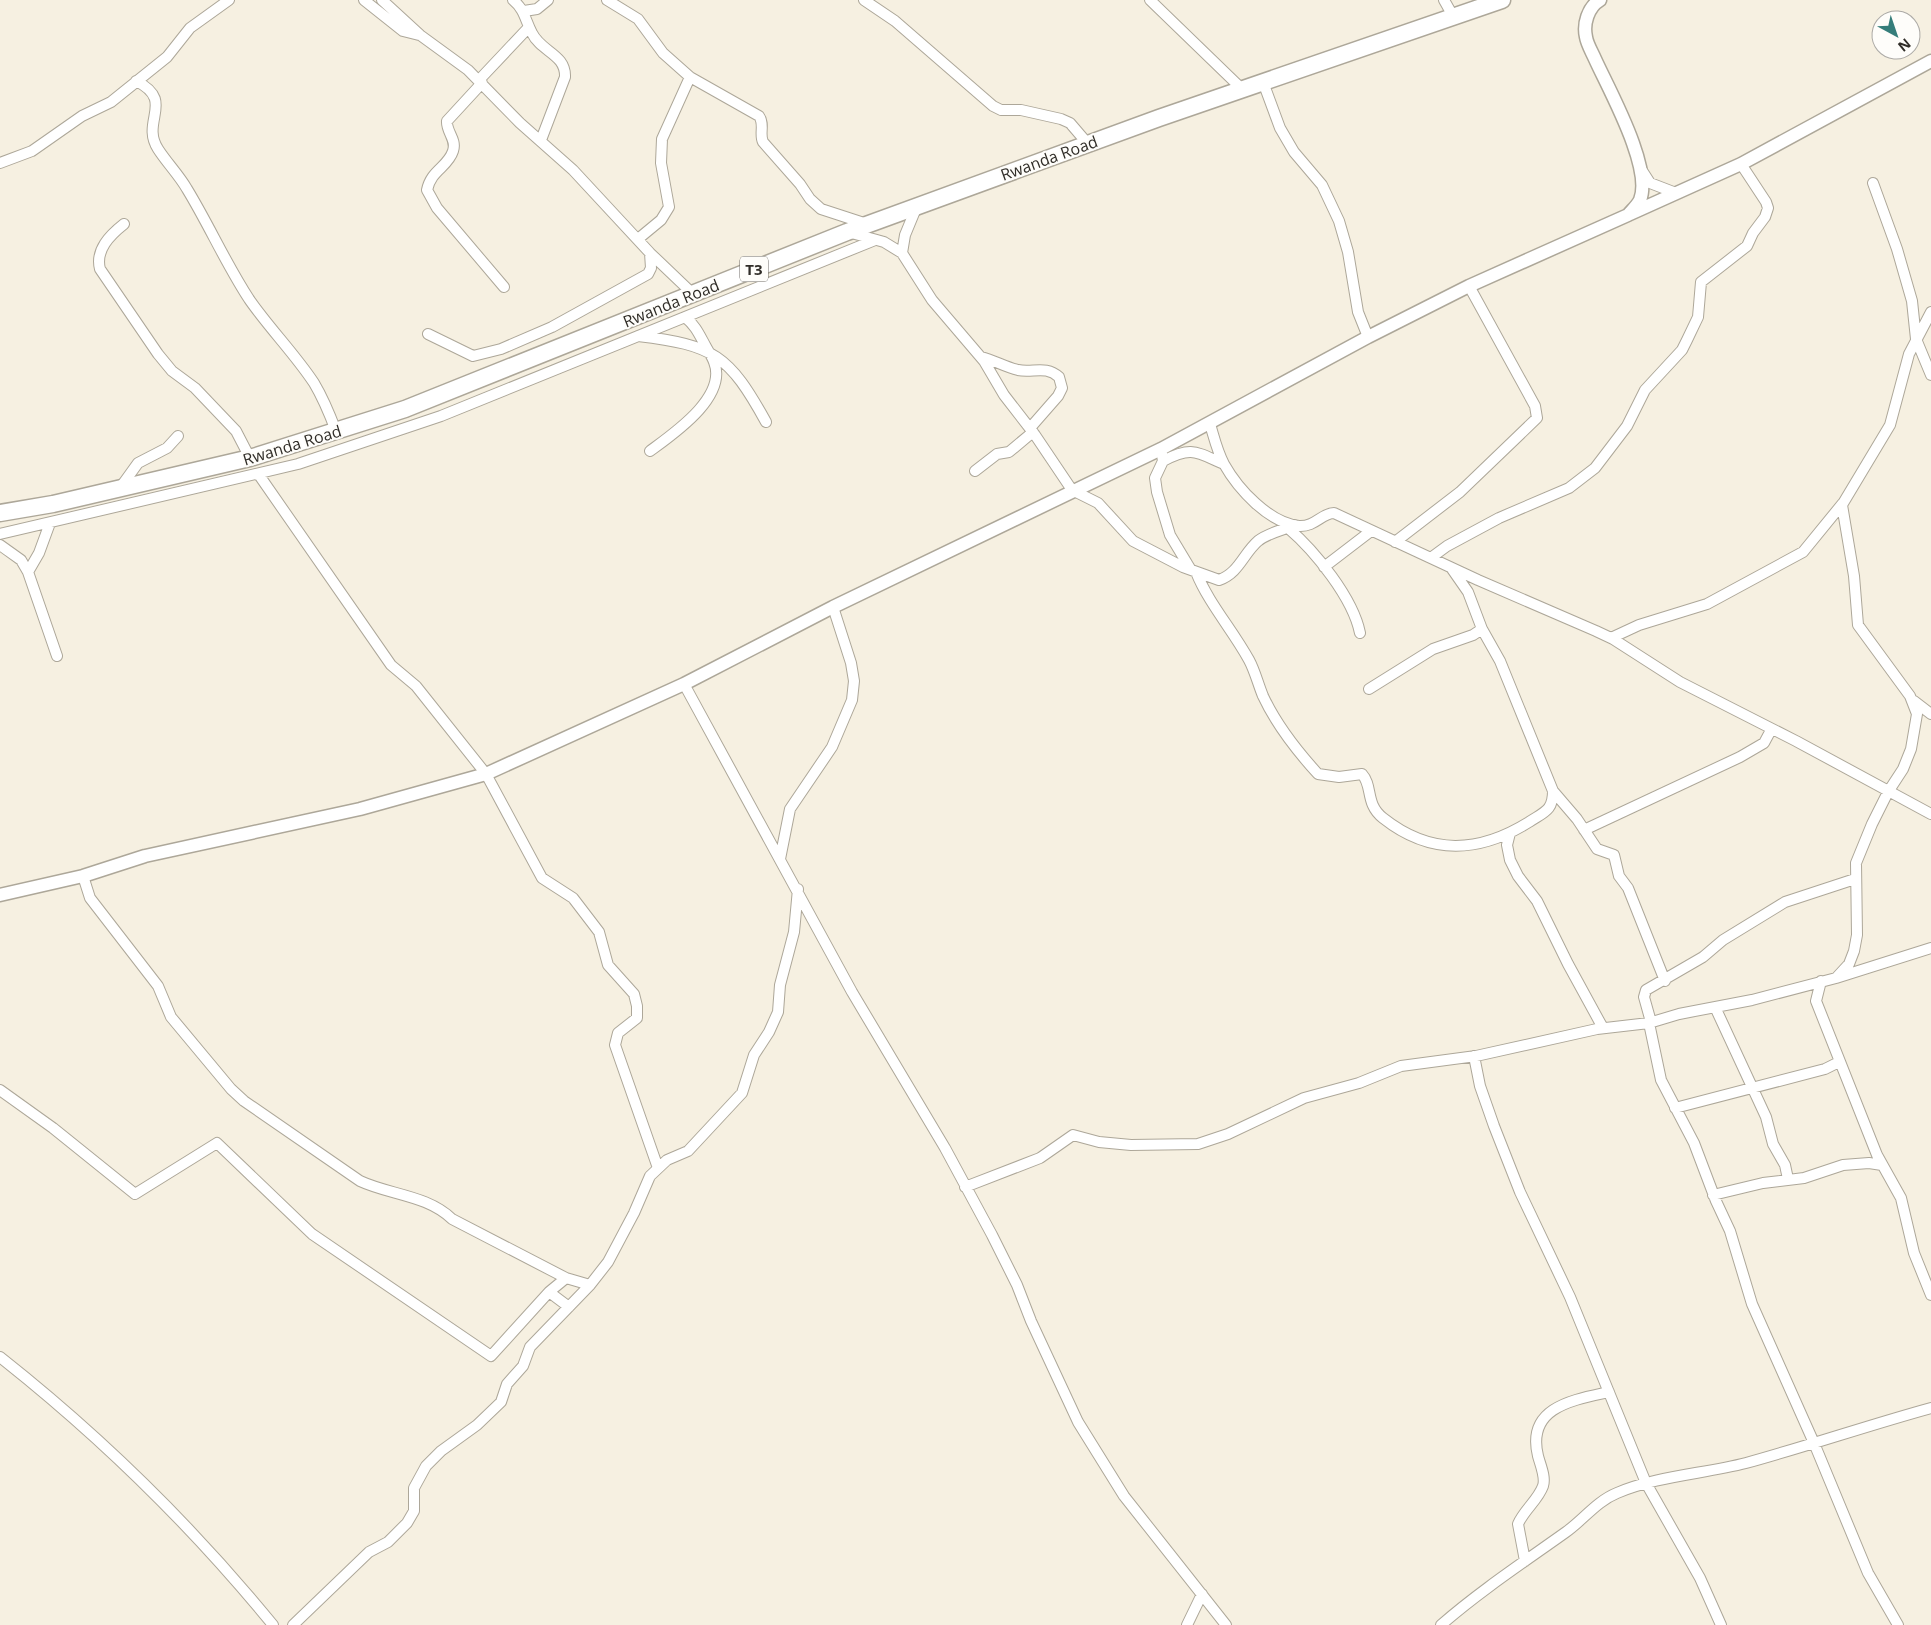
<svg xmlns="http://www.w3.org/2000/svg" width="1931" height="1625" font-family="'Open Sans',sans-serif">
	<rect width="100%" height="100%" fill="#f6f0e1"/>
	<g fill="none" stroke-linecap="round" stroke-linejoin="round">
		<g stroke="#ada799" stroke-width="12">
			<path id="minor" d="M364,0L403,31L419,35
				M382,0L420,35L468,70L520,123L573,170L650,253L693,294
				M513,0C525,10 525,20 532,33C541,52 566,54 565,77L541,140
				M607,0L638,19L663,53L690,77L759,116C765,124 759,134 763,142L800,184L810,199L821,209L867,224
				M864,0L895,21L993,106L1001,110H1021L1061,119L1070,123L1088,144
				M1150,0L1242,89
				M1444,0L1453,16
				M524,11L537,9L548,0
				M479,80L529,27
				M136,81C176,101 140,121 158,149C167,163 179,175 187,189C209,225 226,264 249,299C269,328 295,354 314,383C323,398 330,415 336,431
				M1263,82L1280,128L1294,152L1322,185L1339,221L1348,252L1358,312L1368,337
				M482,83L447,121C446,132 457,139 453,151C448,167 431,170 427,190L437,208L504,287
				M0,163L32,151L82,116L111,102L167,57L190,28L229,0
				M1641,169L1650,183L1676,193
				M1873,183L1897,249L1912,301L1916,339L1931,375
				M917,206L905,235L902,253L932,300L984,361L1004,395L1035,435L1072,490L1098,503L1133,541L1183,567L1219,580C1239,573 1243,554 1258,541C1268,533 1283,530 1295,525
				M124,224C110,235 95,250 100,269L158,354L172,371L195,388L236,431L250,458
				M848,232L884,242L902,253
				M638,239L661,220L669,207L661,163L662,139L690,77
				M428,334L473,356L501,349L552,327L648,274L651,268L650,253
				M638,336C714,345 729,355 766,422
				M981,357C994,360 1005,367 1018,370C1033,373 1046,365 1059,377L1062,388L1058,396L1030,428
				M1210,424C1214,437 1217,451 1224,464C1238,489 1269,523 1299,526C1315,527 1322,513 1334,513L1478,580L1596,631L1613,639L1680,682L1796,741L1931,814
				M1161,449L1163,461L1155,478L1157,492L1170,535L1191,570
				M650,451C673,434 728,397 714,362C712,356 708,351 705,345C699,334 695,325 685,317
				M1163,461C1192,446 1196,452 1224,464
				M975,471L997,454L1009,452L1033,432
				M259,475L391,665L416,686L486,774L542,878L573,898L599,932L608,965L634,994L637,1006V1018L618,1033L615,1045L658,1168
				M120,488L138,463L167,448L178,436
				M1288,528C1315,551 1353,598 1360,633
				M0,534L298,464L441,416L875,240
				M1395,542L1460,492L1537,418L1535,406L1469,286
				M0,545L21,560L28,572L57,656
				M1432,557L1447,546L1499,518L1569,488L1595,468L1627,426L1645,390L1682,350L1687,340L1698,317L1701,282L1747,246L1753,233L1765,217L1768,208L1766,202L1741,164
				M1324,567L1371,531
				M28,572L39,553L50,523
				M1196,572C1209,604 1232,629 1249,660C1255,671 1258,684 1263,696C1276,724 1297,751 1318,774L1339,777L1362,774C1373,786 1365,804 1383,818C1431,856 1479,853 1529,822C1544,812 1553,811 1553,791L1500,661L1482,629L1468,592L1452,569
				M1611,638L1639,625L1707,604L1803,552L1843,503
				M684,684L852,992L945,1148L992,1235L1017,1285L1031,1321L1078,1422L1124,1496L1226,1625
				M1369,689L1433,649L1473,635L1482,629
				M1914,701L1931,714
				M1553,791L1577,819L1597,849L1614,855L1619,876L1628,888L1665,981
				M1584,830L1740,757L1764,743L1771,730
				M1510,833L1507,845L1510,860L1518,876L1537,901L1568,964L1603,1028
				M780,859L790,809L832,747L852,700L854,681L851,663L833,607
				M83,876L90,898L158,986L171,1017L231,1089L244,1101L360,1181C390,1195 427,1195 452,1219L566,1278L549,1292L569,1307
				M1837,977L1849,964L1854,951L1857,935L1856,863L1872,824L1888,792L1903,769L1911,749L1917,714L1910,696L1858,625L1854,576L1842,505L1890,425L1909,354L1931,312
				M1821,981L1816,1001L1877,1155L1901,1198L1914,1253L1931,1295
				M1715,1007L1766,1117L1773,1144L1785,1165L1788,1179
				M1651,1022L1644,997L1646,990L1703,957L1723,940L1785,902L1855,879
				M1649,1023L1661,1080L1694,1143L1716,1201L1730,1231L1752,1304L1814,1443L1868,1573L1898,1625
				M1474,1056L1480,1086L1494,1126L1520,1192L1570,1297L1646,1483L1700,1578L1721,1625
				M0,1090L53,1128L135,1194L217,1143L312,1234L491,1356L549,1292
				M1675,1108L1825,1069L1839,1062
				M965,1187L1040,1158L1073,1135L1099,1142L1131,1145L1198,1144L1228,1134L1304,1098L1359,1083L1401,1066L1476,1056L1597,1029L1649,1023L1679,1014L1752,1000L1836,978L1931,948
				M1713,1195L1763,1183L1804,1178L1843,1165L1869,1163L1882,1165
				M566,1278L590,1285
				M0,1357C100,1436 192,1526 273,1625
				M1525,1561L1518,1524C1524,1510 1538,1500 1543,1486C1546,1477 1540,1464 1538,1456C1526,1407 1573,1400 1609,1392
				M293,1625L369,1552L388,1542L407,1523L414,1511V1488L426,1466L441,1451L477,1425L501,1402L507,1384L523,1366L530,1347L590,1285L608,1262L634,1213L650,1176L667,1160L688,1151L742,1093L754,1055L769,1032L778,1012L780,985L794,932L798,889
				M1187,1625L1202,1594
				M1441,1625C1480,1591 1524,1562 1566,1532C1583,1520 1597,1501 1617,1493C1657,1476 1703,1474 1746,1463C1808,1446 1869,1425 1931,1408"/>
		</g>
		<g stroke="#ada799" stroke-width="15">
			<path id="tertiary" d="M1630,214L1741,164L1931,61
				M0,895L83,876L145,856L360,809L486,774L684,684L833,607L1161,449L1368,337L1469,286L1628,215C1632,210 1637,206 1640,200C1653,168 1609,90 1595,59C1592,52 1587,44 1586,37C1583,24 1588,7 1600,0"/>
		</g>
		<g stroke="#ada799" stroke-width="19">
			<path id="trunk" d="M0,513L53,504L250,458L405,409L847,232L1159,118L1502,0"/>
		</g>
		<use href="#minor" stroke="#fff" stroke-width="10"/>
		<use href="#tertiary" stroke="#fff" stroke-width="12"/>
		<use href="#trunk" stroke="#fff" stroke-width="16"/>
	</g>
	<g text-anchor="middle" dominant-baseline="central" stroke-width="4" stroke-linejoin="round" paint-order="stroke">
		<rect fill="#fefdfa" stroke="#6e6b67" stroke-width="1" x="740" y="256.5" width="28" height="25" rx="4"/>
		<g font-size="15" font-weight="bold" fill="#302d28">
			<text x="754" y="269">T3</text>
		</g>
		<g font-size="16" fill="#302d28" stroke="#fefdfa">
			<text transform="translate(1049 158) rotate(-20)">Rwanda Road</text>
			<text transform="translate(671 303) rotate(-22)">Rwanda Road</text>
			<text transform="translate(292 445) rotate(-17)">Rwanda Road</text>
		</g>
	</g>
	<g transform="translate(1896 35) rotate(140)"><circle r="24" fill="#fefdfa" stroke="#acaaa6"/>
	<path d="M0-4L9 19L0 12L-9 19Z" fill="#357d7a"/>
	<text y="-8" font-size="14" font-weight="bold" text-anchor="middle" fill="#302d28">N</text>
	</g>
</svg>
